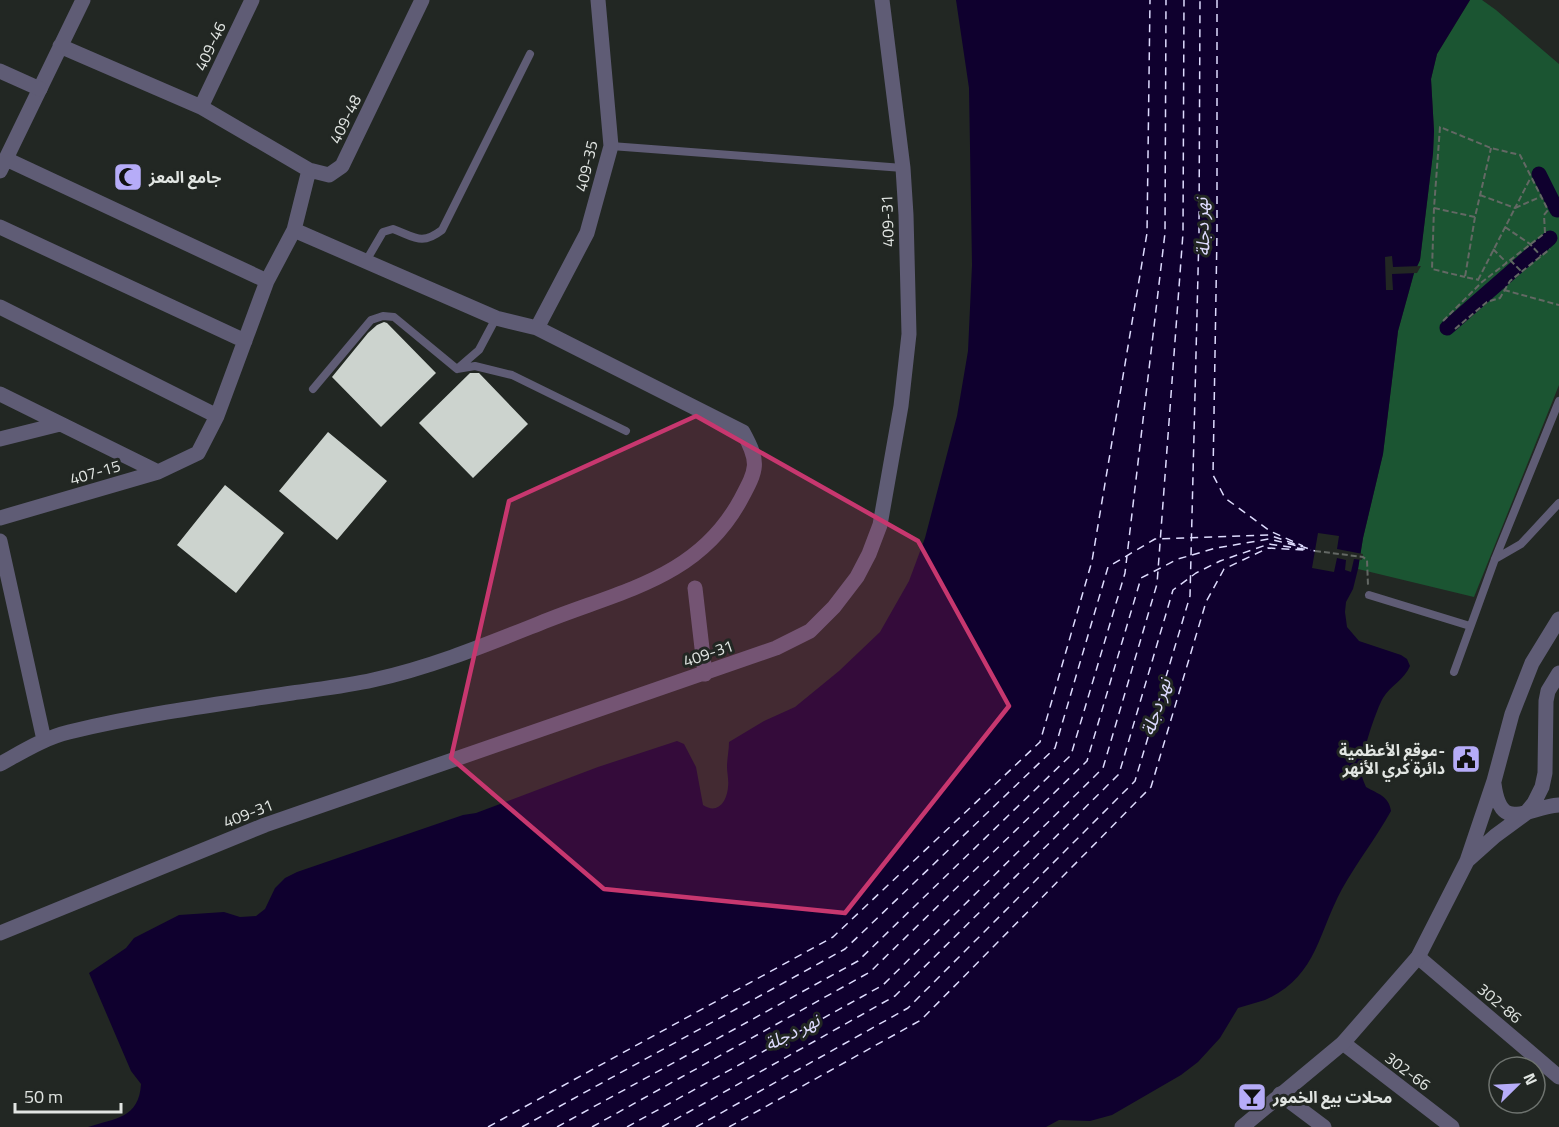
<svg xmlns="http://www.w3.org/2000/svg" width="1559" height="1127" font-family="'Titillium Web','Noto Sans Arabic',sans-serif">
	<rect width="100%" height="100%" fill="#222723"/>
	<path fill="#1b5532" d="M1470,0H1482L1496,10L1559,64V385L1474,597L1358,569L1363,538L1383,454L1398,331L1414,273L1420,260L1433,153L1434,131L1431,79L1437,54Z"/>
	<path fill="#0f002e" d="M956,0H1470L1437,54L1431,79L1434,131L1433,153L1420,260L1414,273L1398,331L1383,454L1363,538L1358,569L1353,589L1346,602L1345,612L1347,627L1359,641L1401,655L1407,659L1410,666C1405,679 1390,686 1383,698C1376,710 1361,756 1361,769C1361,776 1364,782 1366,787C1378,794 1389,796 1391,811C1376,838 1357,862 1342,889C1318,933 1317,977 1265,1000C1256,1003 1247,1005 1238,1008L1220,1038L1198,1062L1181,1075L1112,1115L1090,1121L1059,1120L1046,1127H88C116,1118 139,1118 141,1084L131,1071L89,973L126,948L134,938L179,915L224,912L240,917L256,916L265,909L275,888L285,878L297,872L463,815L476,813L598,767L677,741L684,744L696,767L703,805C718,815 727,801 728,787C729,780 727,773 727,767C727,759 729,750 729,742L764,721L795,707L839,671L880,632L909,581L925,538L957,416L968,351L972,265L969,88Z"/>
	<path fill="#222723" d="M1392,256L1393,267L1421,266L1417,273L1392,274L1393,290H1386L1385,257Z
		M1318,533L1339,536L1337,549L1363,554L1362,560L1354,559L1351,572L1345,570L1346,560L1337,558L1334,572L1312,568Z"/>
	<g fill="none" stroke-linecap="round" stroke-linejoin="round">
		<path stroke="#0f002e" stroke-width="15" d="M1539,174L1557,210
			M1447,328L1550,238"/>
		<path stroke="#dedbfe" stroke-width="1.5" stroke-dasharray="8 6" stroke-linecap="butt" d="M1217,0V233L1213,475L1225,498L1270,531L1303,546
			M488,1127L833,937L1040,742L1092,561L1147,233L1150,0
			M522,1127L845,949L1055,748L1108,567L1155,539L1269,535L1315,551
			M557,1127L858,961L1071,755L1125,573L1165,233L1166,0
			M592,1127L870,972L1087,761L1141,578L1178,559L1216,548L1269,539L1302,547
			M627,1127L883,985L1103,768L1157,584L1183,233L1184,0
			M662,1127L895,996L1119,774L1173,590L1196,573L1220,561L1269,544L1311,550
			M696,1127L908,1008L1135,781L1190,596L1199,233L1200,0
			M729,1127L921,1020L1151,787L1206,602L1224,569L1268,548L1305,550"/>
	</g>
	<path fill="#ccd3ce" d="M384,322L387,323L436,373L381,427L332,377L368,333L377,325Z
		M470,373H479L528,424L473,478L419,423Z
		M328,432L387,481L337,540L279,491Z
		M225,485L284,533L236,593L177,545Z"/>
	<g fill="none" stroke-linecap="round" stroke-linejoin="round">
		<path stroke="#636864" stroke-width="2" stroke-dasharray="6 3" stroke-linecap="butt" d="M1480,195L1515,208L1531,177
			M1434,208L1475,217L1491,148
			M1475,217L1465,277L1479,280
			M1505,227L1530,244L1541,256
			M1493,249L1507,263
			M1510,260L1521,271
			M1478,280L1515,208L1540,197
			M1504,290L1559,305
			M1443,321L1482,282L1545,233L1544,215L1548,210L1520,155L1491,148L1440,127L1434,208L1432,269L1465,277
			M1455,329L1487,302L1500,298L1510,281L1550,249
			M1315,551L1363,557L1367,560L1368,585"/>
		<path stroke="#5f5c75" stroke-width="8" d="M611,146L903,168
			M366,261L383,232L393,229C415,237 421,246 442,230L530,54
			M457,369L479,350L496,318
			M313,389L371,320L383,316L394,317L457,369L475,366L512,375L626,431
			M1495,559L1521,544L1559,503
			M1369,595L1470,626
			M1454,672L1495,559L1559,401"/>
		<path stroke="#5f5c75" stroke-width="15" d="M60,46L201,107L309,170
			M201,107L252,0
			M6,159L267,281
			M0,171L83,0
			M0,227L245,341
			M0,307L217,416
			M537,328L587,233L611,146L598,0
			M0,394L158,472
			M0,439L60,424
			M0,518L158,472L198,453L217,416L267,281L294,230L309,170L329,175L342,166L422,0
			M0,541L44,740
			M695,588L705,674
			M0,764C22,752 44,738 69,732C143,714 218,704 292,693C319,689 346,686 373,680C433,667 490,643 548,620C624,590 699,577 741,499C757,469 760,463 743,432L537,328L496,318L294,230
			M0,933L265,825L776,648L810,631L834,607L857,577L869,554L880,525L901,406L909,334L906,215L903,168L882,0
			M1418,957L1559,1077
			M1343,1043L1452,1127
			M1280,1094L1324,1127"/>
		<path stroke="#5f5c75" stroke-width="15" d="M0,71L40,89
			M1494,784C1501,835 1527,807 1559,805
			M1467,861L1494,781L1512,714L1532,663L1559,619
			M1242,1127L1343,1043L1418,957L1467,861L1495,836L1525,814L1534,803L1542,787L1545,773L1546,701L1548,691L1559,673"/>
	</g>
	<path fill="#c7376f" fill-opacity="0.2" stroke="#c7376f" stroke-width="4.5" stroke-linejoin="round" d="M696,416L918,541L1009,706L845,913L604,889L451,758L509,501Z"/>
	<defs>
		<g id="mosque-square" transform="scale(1.5)"><rect x="-9" y="-9" width="18" height="18" rx="4" fill="#b6acf8" stroke="#222723"/><path d="M3.5-4.9A6 6 0 1 0 3.5 4.9A5 5 0 1 1 3.5-4.9Z" fill="#111"/></g>
		<g id="civic-square" transform="scale(1.5)"><rect x="-9" y="-9" width="18" height="18" rx="4" fill="#b6acf8" stroke="#222723"/><path d="M-.6-6.5H3V-4.5H.6V-3L4-1V1h2V6H-6V1h2V-1L-.6-3ZM-1.2 2.5V6h2.4V2.5Z" fill="#111"/></g>
		<g id="bar-square" transform="scale(1.5)"><rect x="-9" y="-9" width="18" height="18" rx="4" fill="#b6acf8" stroke="#222723"/><path d="M-6-5H6L.8 .8V4.5H3.5V6h-7V4.5H-.8V.8Z" fill="#111"/></g>
	</defs>
	<g fill-rule="evenodd">
		<use href="#mosque-square" x="128" y="177"/>
		<use href="#civic-square" x="1466" y="759"/>
		<use href="#bar-square" x="1252" y="1097"/>
	</g>
	<g text-anchor="middle" dominant-baseline="central" stroke-width="6" stroke-linejoin="round" paint-order="stroke">
		<g font-size="16" fill="#e1e5e2" stroke="#222723">
			<text transform="translate(210 46) rotate(-65)">409-46</text>
			<text transform="translate(345 119) rotate(-64)">409-48</text>
			<text transform="translate(586 166) rotate(-77)">409-35</text>
			<text transform="translate(887 221) rotate(-92)">409-31</text>
			<text transform="translate(95 472) rotate(-16)">407-15</text>
			<text transform="translate(708 653) rotate(-19)">409-31</text>
			<text transform="translate(248 813) rotate(-21)">409-31</text>
			<text transform="translate(1500 1003) rotate(40)">302-86</text>
			<text transform="translate(1408 1071) rotate(37)">302-66</text>
		</g>
		<g font-size="16" font-weight="bold" fill="#e1e5e2" stroke="#222723" text-anchor="start">
			<text x="149" y="177">جامع المعز</text>
			<text x="1445" y="750" text-anchor="end">موقع الأعظمية-<tspan x="1445" dy="18">دائرة كري الأنهر</tspan></text>
			<text x="1273" y="1097">محلات بيع الخمور</text>
		</g>
		<g font-size="18" font-style="italic" fill="#dedbfe" stroke="#222723">
			<text transform="translate(1202 227) rotate(-92)">نهر دجلة</text>
			<text transform="translate(1156 707) rotate(-72)">نهر دجلة</text>
			<text transform="translate(792 1032) rotate(-27)">نهر دجلة</text>
		</g>
	</g>
	<g transform="translate(1517 1085) rotate(66)"><circle r="28" fill="#222723" stroke="#6e736f" stroke-width="1.5"/>
	<path d="M0-4.5L10 22L0 15L-10 22Z" fill="#b6acf8"/>
	<text y="-9" font-size="16" font-weight="bold" text-anchor="middle" fill="#e1e5e2">N</text>
	</g>
	<path d="M15 1103v9h106v-9" fill="none" stroke="#e1e5e2" stroke-width="3"/>
	<text x="24" y="1103" font-size="18" fill="#e1e5e2" stroke="#222723" stroke-width="4.5" paint-order="stroke">50 m</text>
</svg>
